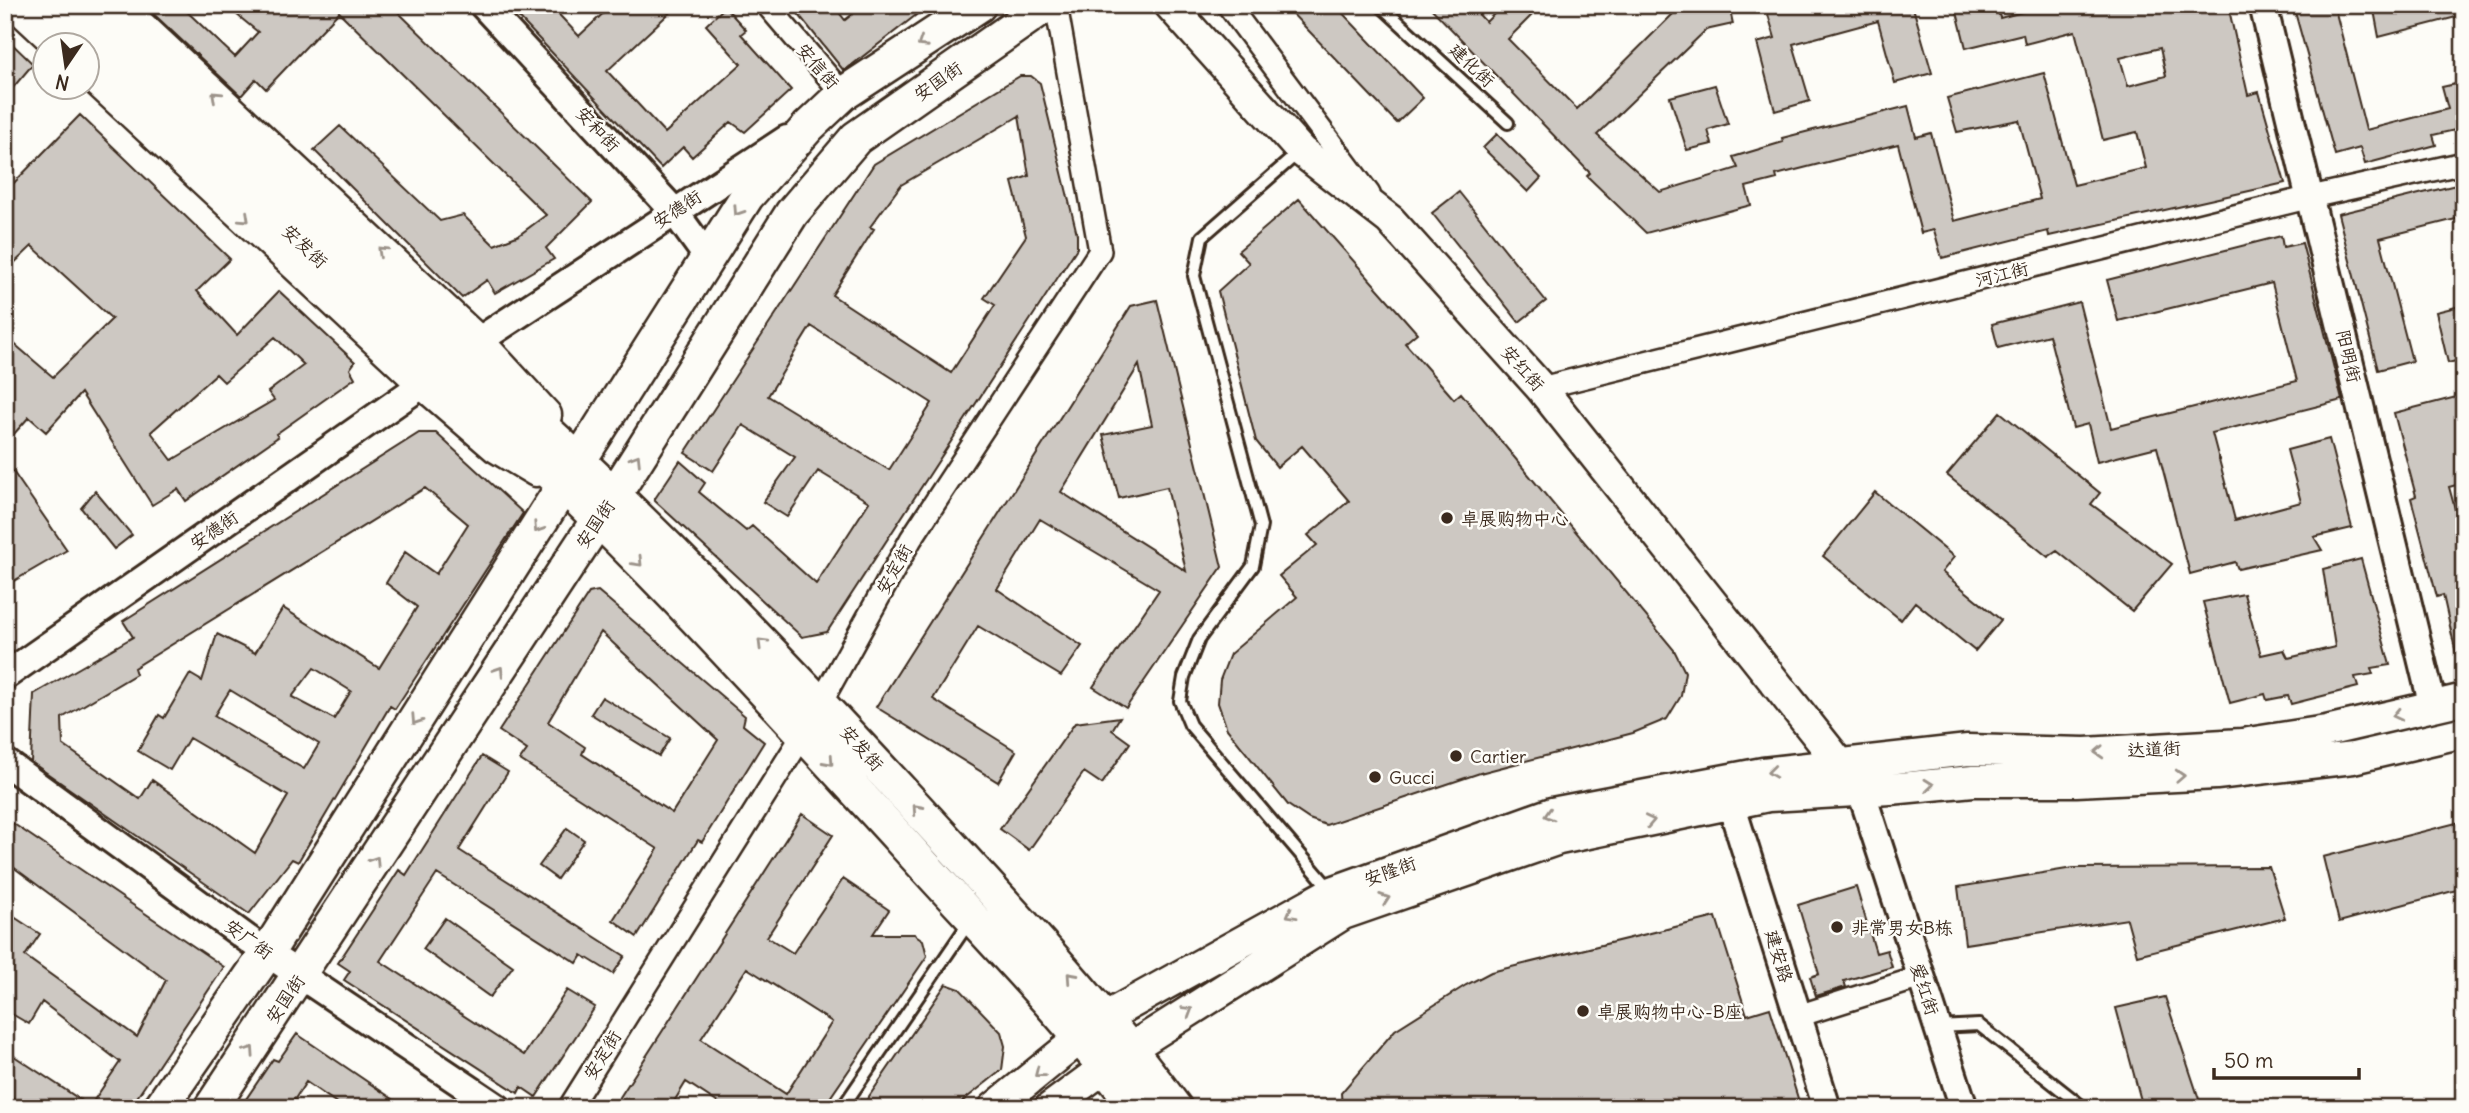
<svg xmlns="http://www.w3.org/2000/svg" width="2469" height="1113" font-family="Delius,'LXGW WenKai TC',sans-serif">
	<rect width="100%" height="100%" fill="#fdfcf7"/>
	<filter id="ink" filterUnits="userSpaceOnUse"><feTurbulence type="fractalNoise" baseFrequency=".0143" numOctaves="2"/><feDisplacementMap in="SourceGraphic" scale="14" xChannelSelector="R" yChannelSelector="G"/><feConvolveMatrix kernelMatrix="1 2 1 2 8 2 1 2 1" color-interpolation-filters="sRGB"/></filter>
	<g filter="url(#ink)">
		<path fill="#cdc8c2" stroke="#3b2a1e" stroke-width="2" fill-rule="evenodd" d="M144,5H180L235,57L258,32L225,5H391L592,202L546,248L554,259L495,293L487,280L462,298L314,150L340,126L440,221L463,215L494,245L519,235L546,215L339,12L266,89L256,79L241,96Z
			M507,5H550L579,36L612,5H678L607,71L665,133L741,64L706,25L725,7L746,30L741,34L791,90L745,132L731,122L692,157L683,147L661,168Z
			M791,5H833L845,20L864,5H929L844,71Z
			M1284,5H1335L1423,98L1397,123Z
			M1428,5H1470L1486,22L1503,5H1542L1508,39L1577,109L1682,5H1729L1733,24L1706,30L1597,135L1660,192L1738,168L1733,157L1783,142L1782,138L1908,106L1916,137L1931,133L1954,221L2040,199L2019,120L1957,132L1947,98L2044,73L2074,185L2146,168L2137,132L2103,140L2075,31L2025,44L2023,34L1966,48L1956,8L1996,5L2000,18L2048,5H2228L2248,95L2259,92L2285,183L2049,236L2048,231L1942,258L1934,230L1921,233L1898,144L1776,175L1777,179L1746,187L1751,205L1646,233L1587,176L1590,173ZM2160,48L2166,76L2128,86L2120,58Z
			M1789,5H1916L1914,11L1932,73L1895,83L1878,21L1793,44L1810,101L1775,111L1757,43L1775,38L1767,11Z
			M2293,5H2334L2366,130L2448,109L2442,87L2464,82V128L2433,135L2436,145L2365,164L2360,148L2335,155Z
			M2373,5H2464V15L2379,37Z
			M5,37L33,64L5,97Z
			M1020,76H1031L1040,83L1077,234V248L827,632L802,637L654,500L680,461L705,483L699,492L746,531L752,526L816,584L869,502L818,471L787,517L763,502L795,457L743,425L713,471L685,453L874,164ZM1019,116L1029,176L1012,182L1026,236L984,298L995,305L951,373L832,295L874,229L870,227L901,185ZM811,326L932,403L889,470L768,396Z
			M1715,85L1728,124L1708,130L1712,144L1687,150L1670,97Z
			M80,115L230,259L197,291L237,335L279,291L355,362L350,369L355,378L276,434L278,437L186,501L178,489L152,505L81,393L46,432L29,417L5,444V336L53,377L112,319L32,246L5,272V192ZM275,337L304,365L268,392L274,400L172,460L151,432L216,374L224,382Z
			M1497,134L1541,178L1528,192L1483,148Z
			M2464,183V217L2380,238L2412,361L2378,370L2338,214Z
			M1459,192L1546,301L1519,322L1432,213Z
			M1299,199L1417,333L1405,343L1454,399L1461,393L1674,650L1685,672L1681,696L1667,719L1633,733L1480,773L1326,825L1309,819L1288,805L1227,729L1218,703L1220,680L1230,654L1297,597L1279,576L1317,545L1308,535L1349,501L1302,446L1277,467L1256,441L1218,291L1249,263L1238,251Z
			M2281,236L2283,247L2302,243L2342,400L2212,433L2235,520L2301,502L2287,450L2329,439L2352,528L2314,537L2322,550L2238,569L2235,562L2190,574L2157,447L2097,462L2088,424L2073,428L2049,335L1998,348L1992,324L2079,302L2111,428L2297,381L2272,283L2118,321L2107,280Z
			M1157,300L1222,567L1126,708L1093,687L1159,590L1040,519L997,589L1082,646L1061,676L978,626L933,699L1016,751L998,782L876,707L1131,306ZM1139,365L1152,425L1103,435L1119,498L1167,487L1186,571L1061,492Z
			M2464,305V359L2448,363L2436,312Z
			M2464,395V483L2449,487L2464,542V657L2457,658L2443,595L2437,597L2411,498L2416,496L2394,413Z
			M2000,412L2100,493L2091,504L2172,564L2132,611L2057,551L2048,557L1947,475Z
			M419,433H436L523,513L395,709L390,706L298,862L292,859L249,914L31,762L34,694L133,637L123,621ZM425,488L468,524L436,574L405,552L386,583L417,607L379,668L283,608L255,653L217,634L202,681L190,674L164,718L159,715L138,751L170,770L189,738L288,796L255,853L152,780L140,799L63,745L62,718L136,674L134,668ZM314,668L351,691L334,719L292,697ZM230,690L319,744L304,769L214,716Z
			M5,460L67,550L5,586Z
			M95,491L132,535L114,549L81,508Z
			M1875,492L1954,557L1942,572L2001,620L1975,651L1915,602L1901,620L1823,556Z
			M2361,559L2390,665L2371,668L2373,674L2355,677L2358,687L2291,704L2288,696L2267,700L2265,694L2230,703L2203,602L2244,594L2261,655L2284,650L2288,658L2335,647L2323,569Z
			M598,591L745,716L743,725L764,742L702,842L698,840L637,937L613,920L658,849L520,760L527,750L499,731L589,593ZM601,632L718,740L672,813L582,754L585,747L548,722Z
			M602,697L670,738L659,756L591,714Z
			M1120,717L1112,730L1130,743L1102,784L1084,772L1029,850L1000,829L1075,723Z
			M482,756L508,772L459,850L625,956L613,974L582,955L577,963L437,874L380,961L524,1055L567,990L595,1007L536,1097L521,1087L518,1093L344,980L350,971L338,963L399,870L406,875Z
			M802,814L833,835L767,937L793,953L843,879L889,910L873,934H914L923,940L927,956L823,1108H726L686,1082L670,1108H613ZM747,968L832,1022L786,1094L701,1039Z
			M5,818L224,967L130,1108H28L5,1092V1050L90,1106L120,1062L42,1002L29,1024L5,1010V911L40,934L25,956L137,1037L166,980L5,861Z
			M2464,821V888L2339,922L2323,857Z
			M567,828L584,840L557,879L539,866Z
			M2269,867L2285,918L2137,955L2127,919L1965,944L1958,887L2073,868Z
			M1856,887L1876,953L1887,950L1892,967L1844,981L1846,987L1816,996L1810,977L1819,974L1798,905Z
			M1716,917L1747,1015L1770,1008L1801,1108H1342L1341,1093L1395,1030L1466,985L1491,972Z
			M445,918L513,966L490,997L423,949Z
			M946,984L960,989L1001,1032L1005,1046L1002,1070L954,1108H861Z
			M2165,997L2202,1108H2143L2116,1008Z
			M297,1034L406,1108H344L306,1082L289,1108H240L273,1059L278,1061Z"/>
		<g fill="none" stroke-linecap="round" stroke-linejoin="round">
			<g stroke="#3b2a1e" stroke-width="16">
				<path id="service" d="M1380,5L1508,123
					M1298,153L1202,237L1194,276L1261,526L1253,566L1199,639L1184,677L1180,701L1190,725L1330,889
					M1938,1027L1979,1025L2084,1108
					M842,1108L970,921"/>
			</g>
			<g stroke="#3b2a1e" stroke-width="26">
				<path id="minor" d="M767,5L843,94
					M1228,5L1369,194
					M1541,388L2311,197L2464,163
					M1798,1016L1921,977
					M569,1108L804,733L911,539L1100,251L1056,5"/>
			</g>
			<g stroke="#3b2a1e" stroke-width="32">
				<path id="tertiary" d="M483,5L674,211L708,258
					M2263,5L2433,707
					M478,341L787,139
					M5,676L423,384
					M5,762L267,953L498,1108
					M1861,791L1964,1108
					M1731,804L1827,1108"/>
			</g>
			<g stroke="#3b2a1e" stroke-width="35">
				<path id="secondary" d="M16,5L60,46
					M118,5L478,341L546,415
					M1170,5L1301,151L1390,220L1541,388L1840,764
					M88,72L423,384L496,447L536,471
					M994,1108L1106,1017L1332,892L1552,813L1763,773L1968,750L2085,753L2242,744L2326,731L2464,699
					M1050,1108L1131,1048L1343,914L1559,839L1768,796L1890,789L1973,781H2076L2216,774L2353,758L2464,732"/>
			</g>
			<g stroke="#3b2a1e" stroke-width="38">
				<path id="primary" d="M484,374C639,512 783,662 924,816C1011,911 1098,1004 1175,1108
					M466,395C620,531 760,686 899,838C979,927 1064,1012 1137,1108
					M160,1108L267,953L747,196L808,127L843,94L979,5
					M211,1108L615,494L792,213L856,138L1046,5"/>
			</g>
			<g stroke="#3b2a1e" stroke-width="42">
				<path id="trunk" d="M45,5L466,395
					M88,5L484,374"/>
			</g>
			<use href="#service" stroke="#fdfcf7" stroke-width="10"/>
			<use href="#minor" stroke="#fdfcf7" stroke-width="21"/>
			<use href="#tertiary" stroke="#fdfcf7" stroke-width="26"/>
			<use href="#secondary" stroke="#fdfcf7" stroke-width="30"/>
			<use href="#primary" stroke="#fdfcf7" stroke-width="33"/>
			<use href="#trunk" stroke="#fdfcf7" stroke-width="37"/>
		</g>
		<defs><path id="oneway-chevron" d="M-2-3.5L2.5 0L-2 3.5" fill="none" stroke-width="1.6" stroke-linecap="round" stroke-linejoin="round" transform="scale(1.75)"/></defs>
		<g stroke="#9c938a">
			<use href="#oneway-chevron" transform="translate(922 43) rotate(147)"/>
			<use href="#oneway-chevron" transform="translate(216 96) rotate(-137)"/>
			<use href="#oneway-chevron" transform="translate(738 211) rotate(123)"/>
			<use href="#oneway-chevron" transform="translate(245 218) rotate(43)"/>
			<use href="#oneway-chevron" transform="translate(382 251) rotate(-137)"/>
			<use href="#oneway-chevron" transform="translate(636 459) rotate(-58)"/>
			<use href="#oneway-chevron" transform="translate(538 528) rotate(123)"/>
			<use href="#oneway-chevron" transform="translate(638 562) rotate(46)"/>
			<use href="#oneway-chevron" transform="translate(762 643) rotate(-135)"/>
			<use href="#oneway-chevron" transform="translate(499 671) rotate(-57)"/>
			<use href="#oneway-chevron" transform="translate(2397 715) rotate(167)"/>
			<use href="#oneway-chevron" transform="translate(416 720) rotate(123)"/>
			<use href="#oneway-chevron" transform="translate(2099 752) rotate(177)"/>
			<use href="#oneway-chevron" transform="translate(829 761) rotate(48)"/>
			<use href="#oneway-chevron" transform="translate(1772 772) rotate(173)"/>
			<use href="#oneway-chevron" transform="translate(2180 776) rotate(-3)"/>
			<use href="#oneway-chevron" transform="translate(1929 785) rotate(-6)"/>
			<use href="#oneway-chevron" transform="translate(917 809) rotate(-132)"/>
			<use href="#oneway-chevron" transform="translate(1549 815) rotate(163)"/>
			<use href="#oneway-chevron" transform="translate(1650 821) rotate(-12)"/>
			<use href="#oneway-chevron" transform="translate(375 861) rotate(-57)"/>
			<use href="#oneway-chevron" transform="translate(1385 899) rotate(-19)"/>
			<use href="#oneway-chevron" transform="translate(1291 914) rotate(151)"/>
			<use href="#oneway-chevron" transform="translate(1071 977) rotate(-132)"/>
			<use href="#oneway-chevron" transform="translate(1188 1011) rotate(-32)"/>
			<use href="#oneway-chevron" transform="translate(250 1051) rotate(-56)"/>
			<use href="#oneway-chevron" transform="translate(1039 1073) rotate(142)"/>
		</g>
	</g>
	<g fill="#3b2a1e" stroke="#fdfcf7" stroke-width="2.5">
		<circle cx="1447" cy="518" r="7"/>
		<circle cx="1456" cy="756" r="7"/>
		<circle cx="1375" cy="777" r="7"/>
		<circle cx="1837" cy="927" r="7"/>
		<circle cx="1583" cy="1011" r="7"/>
	</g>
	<g text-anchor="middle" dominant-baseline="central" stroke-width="5" stroke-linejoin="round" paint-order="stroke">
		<g font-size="18" fill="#3b2a1e" stroke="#fdfcf7">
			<text transform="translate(1472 65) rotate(43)">建化街</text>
			<text transform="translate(818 66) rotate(49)">安信街</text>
			<text transform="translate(938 81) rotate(-35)">安国街</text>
			<text transform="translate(598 129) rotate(47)">安和街</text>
			<text transform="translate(677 209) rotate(-33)">安德街</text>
			<text transform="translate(305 246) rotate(43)">安发街</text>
			<text transform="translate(2002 274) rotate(-14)">河江街</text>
			<text transform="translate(2349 356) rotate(77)">阳明街</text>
			<text transform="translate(1523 368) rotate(48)">安红街</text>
			<text transform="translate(595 524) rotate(-56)">安国街</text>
			<text transform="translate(214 530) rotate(-35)">安德街</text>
			<text transform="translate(894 569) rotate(-61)">安定街</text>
			<text transform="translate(862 748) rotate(48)">安发街</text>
			<text transform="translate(2154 749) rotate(-3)">达道街</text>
			<text transform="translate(1390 871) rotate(-20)">安隆街</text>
			<text transform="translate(249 939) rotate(36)">安广街</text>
			<text transform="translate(1779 956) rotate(73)">建安路</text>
			<text transform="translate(1925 989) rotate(72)">爱红街</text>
			<text transform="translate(285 999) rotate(-56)">安国街</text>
			<text transform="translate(602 1055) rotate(-58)">安定街</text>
		</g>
		<g font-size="18" fill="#3b2a1e" stroke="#fdfcf7" text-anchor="start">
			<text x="1461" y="518">卓展购物中心</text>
			<text x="1470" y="756">Cartier</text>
			<text x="1389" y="777">Gucci</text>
			<text x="1851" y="927">非常男女B栋</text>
			<text x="1597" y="1011">卓展购物中心-B座</text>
		</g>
	</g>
	<rect width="2469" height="1113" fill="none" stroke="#fdfcf7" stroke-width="28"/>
	<rect x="14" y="14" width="2441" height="1085" fill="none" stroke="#3b2a1e" stroke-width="2.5" filter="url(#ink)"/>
	<g transform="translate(66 66) rotate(193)"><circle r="33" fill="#fdfcf7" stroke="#afa8a0" stroke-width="2"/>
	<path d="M0-5L12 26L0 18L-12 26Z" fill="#3b2a1e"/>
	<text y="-10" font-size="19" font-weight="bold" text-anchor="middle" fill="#3b2a1e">N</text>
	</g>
	<path d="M2214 1068v10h145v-10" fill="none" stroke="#3b2a1e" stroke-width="3.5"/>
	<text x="2224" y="1068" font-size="21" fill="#3b2a1e" stroke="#fdfcf7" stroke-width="5" paint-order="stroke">50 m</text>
</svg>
